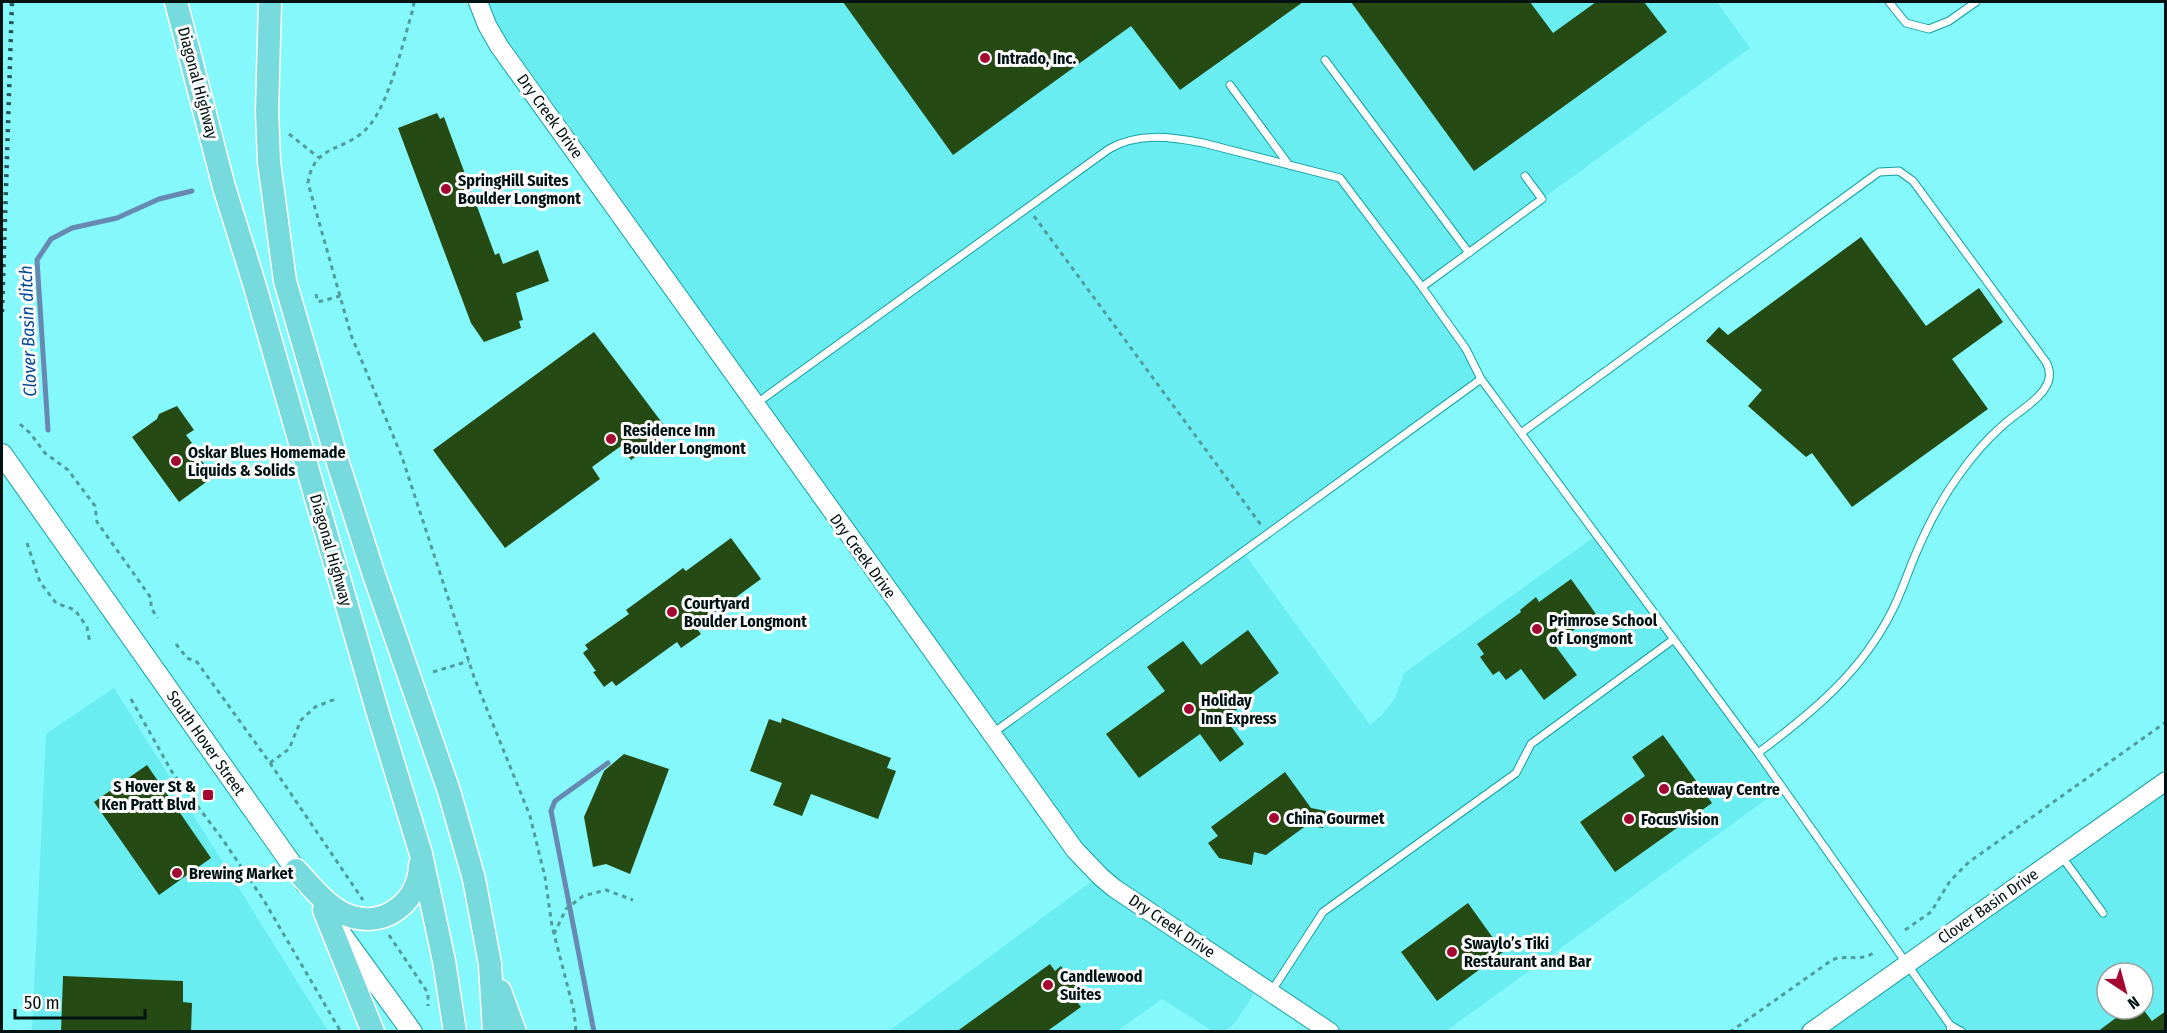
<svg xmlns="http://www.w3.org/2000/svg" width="2167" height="1033" font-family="'Fira Sans Condensed',sans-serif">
	<rect width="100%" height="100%" fill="#84f8fa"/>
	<path fill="#69edf0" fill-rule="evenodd" d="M478,2H1717L1750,48L1422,286L1481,379L1243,552L1370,725L1382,715L1395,698L1404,673L1597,535L1782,788L1446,1031H1330L1260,985L1234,1024L1225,1031L1211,1030L1162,999L1117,1031H889L1099,876Z
		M114,688L328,1031L32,1032L46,734Z
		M2165,781V1031L1812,1032ZM2107,973H2143V1009H2107Z"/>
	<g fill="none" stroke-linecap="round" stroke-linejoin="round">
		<path stroke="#6789b1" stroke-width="5" d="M48,430L37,260L51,239L72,228L117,218L159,199L192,191
			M594,1032L551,811L555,801L608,763"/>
	</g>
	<path fill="#254a14" d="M843,2H1303L1180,90L1131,26L953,155Z
		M1351,2H1530L1553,33L1596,2H1644L1667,32L1474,171Z
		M437,113L440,119L444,117L495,255L499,253L503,264L538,250L549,281L516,293L523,320L519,321L521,328L484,342L471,323L398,128Z
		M1861,237L1926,326L1979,288L2003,322L1952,359L1988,409L1852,507L1812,453L1806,457L1748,406L1762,390L1706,341L1719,327L1728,335Z
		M594,332L669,432L631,460L621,446L592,467L600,479L505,548L433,450Z
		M177,406L194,430L186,435L192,443L190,444L213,477L179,502L132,437L157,419L159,414Z
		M731,538L761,579L713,614L715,617L698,630L701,634L681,648L677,642L616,686L612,681L604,687L593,672L596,671L583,653L588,649L585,645L629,614L626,610L667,580L683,568L686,571Z
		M1571,579L1596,614L1554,644L1577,675L1544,700L1521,669L1506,680L1499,671L1493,675L1480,657L1484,654L1477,644L1521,612L1520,610L1536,597L1539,602Z
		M1248,630L1279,673L1248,696L1251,699L1225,718L1244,744L1220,762L1200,734L1139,778L1106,734L1165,691L1147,667L1183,641L1201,665Z
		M782,718L891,758L887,768L896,771L878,819L811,794L802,816L773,805L782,783L750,771L769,719L781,723Z
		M1663,735L1712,803L1615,872L1580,822L1645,776L1632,757Z
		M624,754L669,769L630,874L606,864L593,867L584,817L604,771Z
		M147,765L211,858L159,895L94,802Z
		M1285,772L1311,808L1326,811L1323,828L1307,825L1266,855L1254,852L1252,865L1219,858L1208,843L1218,836L1211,827Z
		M1468,903L1503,952L1437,1001L1401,952Z
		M1050,964L1055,971L1061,966L1084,998L1078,1003L1081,1007L1046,1032H956Z
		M63,976L183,981V1002L192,1003L191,1032H61Z
		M2128,1009H2143L2152,1021L2166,1011V1032H2097Z"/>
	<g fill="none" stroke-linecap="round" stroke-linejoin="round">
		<g stroke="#17a0a3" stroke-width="9">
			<path id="service" d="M1889,2L1906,23L1929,29L1949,21L1976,2
				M1325,60L1469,253
				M1230,85L1289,165
				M1422,287L1542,199L1525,176
				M757,403L1109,149C1138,132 1172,137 1203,143L1340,178L1422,287L1466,349L1481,379L1758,753L1950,1025L1951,1032
				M1521,433L1879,172L1899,171L1913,181L2046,362C2051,371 2051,379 2045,388C2037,402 2013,415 2001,427C1985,441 1971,458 1959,475C1940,501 1926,529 1914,558C1907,575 1901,593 1893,609C1862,672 1813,712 1758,753
				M993,733L1481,379
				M2062,857L2103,913
				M1271,992L1323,912L1516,773L1531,744L1674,639
				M1950,1025L1962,1032"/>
		</g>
		<g stroke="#17a0a3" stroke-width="20">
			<path id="tertiary" d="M478,2L487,25L499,46L1075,850L1101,877L1114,888L1330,1032
				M1811,1032L2166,781"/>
		</g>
		<g stroke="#17a0a3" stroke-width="22">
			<path id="secondary" d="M2,454L305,883
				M336,927L412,1032"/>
		</g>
		<g stroke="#fff" stroke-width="25">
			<path id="trunk" d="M176,2L224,187L254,283L377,710L421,854L444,961L455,1032
				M270,2L267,111L269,162L285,281L338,463L373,572L449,791L474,879L490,964L494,1032
				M296,870C312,887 330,911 353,917C388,927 419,899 420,865
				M324,910L373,1032
				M500,991L515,1032"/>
		</g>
		<path stroke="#4f9c9d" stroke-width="3" stroke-dasharray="4.5 4.5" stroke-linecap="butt" d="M414,2L413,9C403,42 390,101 369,126C346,153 314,142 308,183L351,335L402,457L474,677L530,816L545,877L552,926L574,1011L576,1032
			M289,134L318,157
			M1034,216L1261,525
			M316,294L318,302L340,296
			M20,424L30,433L45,453L68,470L95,506L97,522L151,598V608L158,618
			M27,543L40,582L56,603L75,610L87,627L90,644
			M176,644L187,658L197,662L270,763L363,900
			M433,672L469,661
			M131,699L172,772L223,840L263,899L341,1032
			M270,763L289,749L301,720L315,707L338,698
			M1905,930L1931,912L1950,881L1969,862L2166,722
			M554,934L566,909L583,896L606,890L633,900
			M389,935L428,993V1006
			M1730,1032L1832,960C1846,954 1861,962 1873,953"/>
		<use href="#service" stroke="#fff" stroke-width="7"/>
		<use href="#tertiary" stroke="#fff" stroke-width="18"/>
		<use href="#secondary" stroke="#fff" stroke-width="20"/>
		<use href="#trunk" stroke="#77dadc" stroke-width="22"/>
		<path stroke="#275657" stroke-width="4.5" stroke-dasharray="3 6" stroke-linecap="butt" d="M2,312L12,2"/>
	</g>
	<g fill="#a40831" stroke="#fff" stroke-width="2">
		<circle cx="985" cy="58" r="6"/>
		<circle cx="446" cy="189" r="6"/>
		<circle cx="611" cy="439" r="6"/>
		<circle cx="176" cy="461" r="6"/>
		<circle cx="672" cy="612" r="6"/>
		<circle cx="1537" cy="629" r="6"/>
		<circle cx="1189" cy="709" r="6"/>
		<circle cx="1664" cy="789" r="6"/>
		<rect x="202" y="789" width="12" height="12" rx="3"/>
		<circle cx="1274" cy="818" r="6"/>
		<circle cx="1629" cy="819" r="6"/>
		<circle cx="177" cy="873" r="6"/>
		<circle cx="1452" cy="952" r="6"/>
		<circle cx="1048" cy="985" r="6"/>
	</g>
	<g text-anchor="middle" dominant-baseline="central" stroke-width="6" stroke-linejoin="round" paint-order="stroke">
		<g font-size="16" font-weight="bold" fill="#001112" stroke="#fff" text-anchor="start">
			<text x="997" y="58">Intrado, Inc.</text>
			<text x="458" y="180">SpringHill Suites<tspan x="458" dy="18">Boulder Longmont</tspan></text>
			<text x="623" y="430">Residence Inn<tspan x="623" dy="18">Boulder Longmont</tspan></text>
			<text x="188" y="452">Oskar Blues Homemade<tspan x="188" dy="18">Liquids &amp; Solids</tspan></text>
			<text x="684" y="603">Courtyard<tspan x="684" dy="18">Boulder Longmont</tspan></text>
			<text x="1549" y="620">Primrose School<tspan x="1549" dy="18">of Longmont</tspan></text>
			<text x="1201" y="700">Holiday<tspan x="1201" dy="18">Inn Express</tspan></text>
			<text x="196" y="786" text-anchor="end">S Hover St &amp;<tspan x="196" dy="18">Ken Pratt Blvd</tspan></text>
			<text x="1676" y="789">Gateway Centre</text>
			<text x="1286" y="818">China Gourmet</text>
			<text x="1641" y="819">FocusVision</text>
			<text x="189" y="873">Brewing Market</text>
			<text x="1464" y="943">Swaylo’s Tiki<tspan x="1464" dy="18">Restaurant and Bar</tspan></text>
			<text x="1060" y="976">Candlewood<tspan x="1060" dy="18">Suites</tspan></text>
		</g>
		<g font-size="16" fill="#001112" stroke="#fff">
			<text transform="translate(198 83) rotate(75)">Diagonal Highway</text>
			<text transform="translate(550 116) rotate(54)">Dry Creek Drive</text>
			<text transform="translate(331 550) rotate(74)">Diagonal Highway</text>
			<text transform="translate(863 556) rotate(54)">Dry Creek Drive</text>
			<text transform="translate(206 743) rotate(55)">South Hover Street</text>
			<text transform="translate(1988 906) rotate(-35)">Clover Basin Drive</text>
			<text transform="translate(1172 926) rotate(34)">Dry Creek Drive</text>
		</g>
		<g font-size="18" font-style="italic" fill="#024798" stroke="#fff">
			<text transform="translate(28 331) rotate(-92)">Clover Basin ditch</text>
		</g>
	</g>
	<rect width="2167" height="1033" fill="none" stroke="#001112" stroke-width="6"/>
	<g transform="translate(2125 991) rotate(144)"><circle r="28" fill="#ffffff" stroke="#99a0a0" stroke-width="1.5"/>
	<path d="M0-4.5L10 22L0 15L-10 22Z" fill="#a40831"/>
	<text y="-9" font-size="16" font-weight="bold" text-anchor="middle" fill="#001112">N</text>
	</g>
	<path d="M15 1009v9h130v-9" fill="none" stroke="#001112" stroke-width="3"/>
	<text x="24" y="1009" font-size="18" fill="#001112" stroke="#ffffff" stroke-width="4.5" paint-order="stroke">50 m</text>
</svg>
